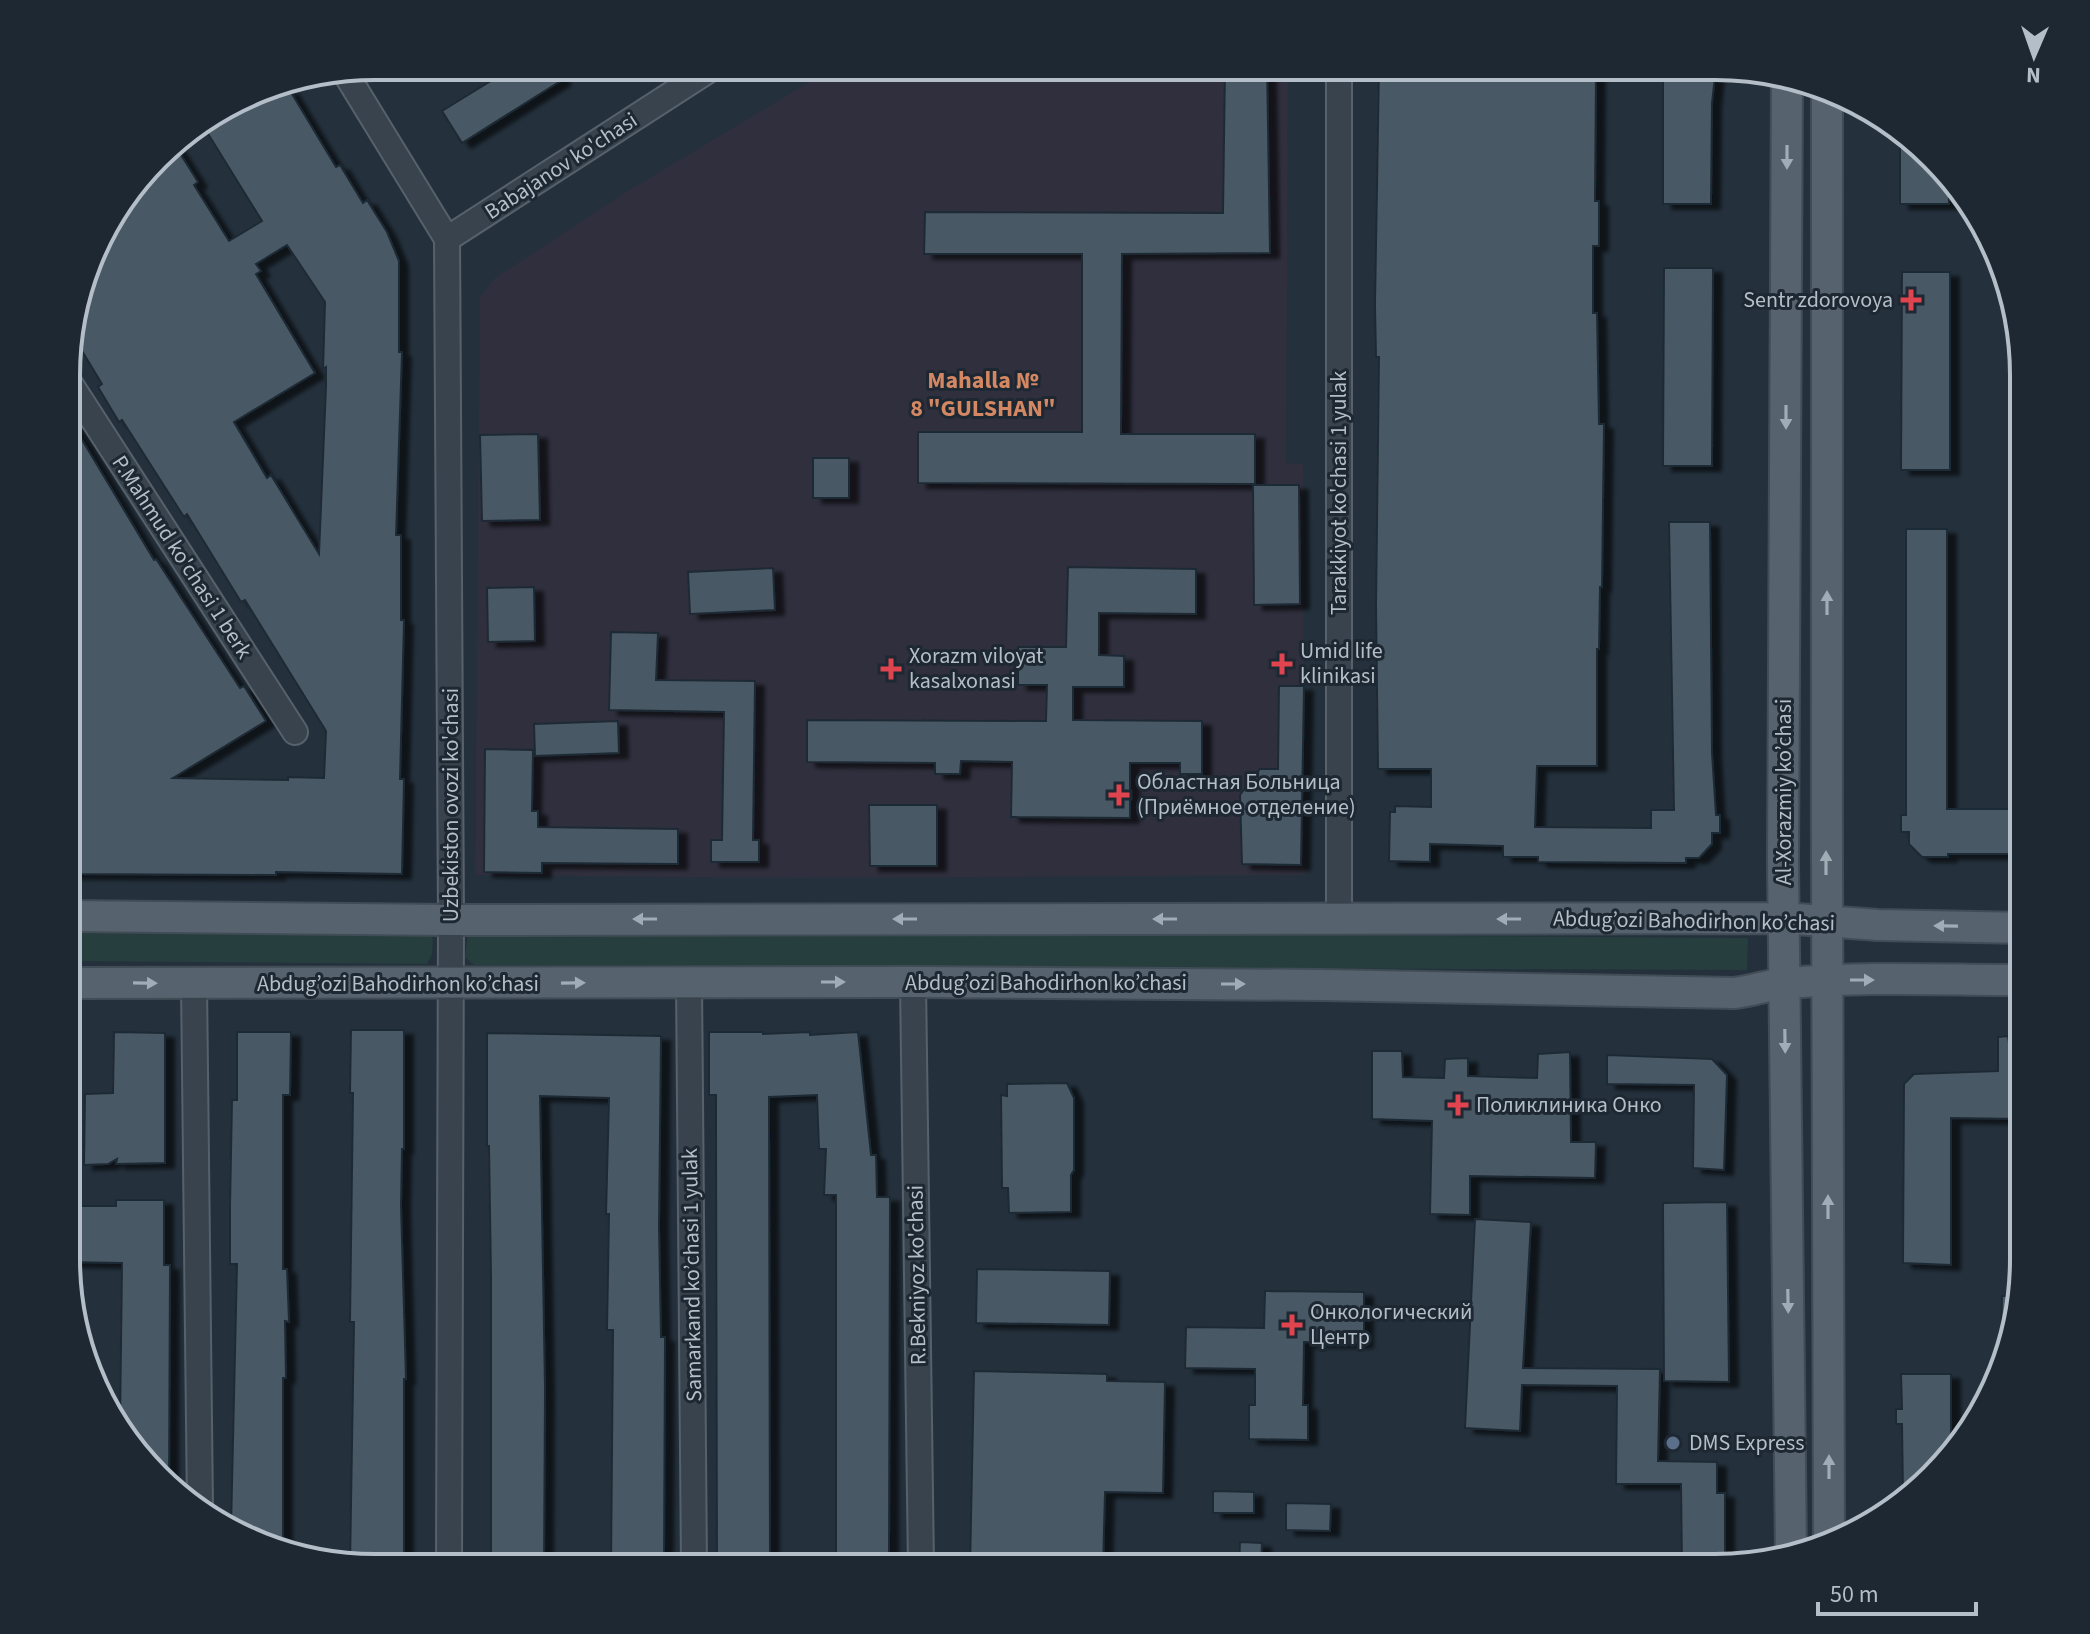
<svg xmlns="http://www.w3.org/2000/svg" width="2090" height="1634" font-family="'Source Sans 3',sans-serif">
	<defs>
		<filter id="shadow"><feDropShadow dx="9" dy="5" stdDeviation="2" flood-color="#0009"/></filter>
	</defs>
	<rect width="100%" height="100%" fill="#24313d"/>
	<path fill="#302f3e" d="M836,66H1288L1286,463L1303,464L1305,875L798,878L475,875L480,298L495,278L628,191Z"/>
	<path fill="#263e3e" d="M67,927L426,931L433,939L432,954L427,964L67,961Z
		M478,930L1748,938L1747,970L474,965L465,957L468,934Z"/>
	<path fill="#4a5965" stroke="#1f2a34" stroke-width="2" fill-rule="evenodd" filter="url(#shadow)" d="M515,66H554L562,80L462,143L442,111Z
		M1225,66H1267L1270,253L1122,254L1121,434H1255V484L918,483V432H1082V254H924L925,212L1223,213Z
		M1379,66L1484,67V73L1596,74L1595,201H1599V246H1593V313H1597L1599,424H1604L1602,587H1600L1599,649H1597V766H1537L1535,827L1651,828V810H1674L1669,522H1710L1712,753L1716,815H1720V833H1712V844L1699,858H1686V863L1538,862V857H1503V846L1430,844V862L1389,861L1390,812H1395V806L1431,807V769H1378L1376,606L1379,357H1376L1375,305Z
		M1663,67H1716L1712,103L1711,204H1663Z
		M277,82L283,92L289,89L336,167L340,165L363,203L367,200L387,232L399,261V352H402L396,535H401V620H404L400,779H404L402,874L276,872V875L68,874L69,418L154,560L156,559L240,688L244,686L266,721L173,778L288,780V777L324,778L326,731L245,600L241,602L187,514L184,517L122,420L119,422L98,387L102,384L70,331L108,220L160,157L176,147L198,182L194,185L229,241L262,221L202,124ZM287,245L325,302L323,369L326,367V386L319,554L271,475L267,478L234,422L315,373L256,274L261,271L256,264Z
		M1900,131L1919,143L1949,182V204H1900Z
		M1664,268H1713L1712,466H1663Z
		M1902,272H1950V470H1901Z
		M538,434L540,520L482,521L480,435Z
		M813,458H849V498H813Z
		M1253,485H1299L1300,604L1254,605Z
		M1906,529H1947V809H2024V854H1948V857H1922L1909,844V832H1901V815H1906Z
		M1068,567L1196,569V614L1099,613V655L1124,656V687H1073V720L1202,721V774H1180V763H1130V818L1011,817L1012,762L961,761L960,774H935V763L807,762V720L1046,721L1047,685H1018V647H1066Z
		M773,568L775,610L690,614L688,572Z
		M534,587L535,641L488,642L487,588Z
		M611,632L658,633L656,680L755,681L753,840H759V862H711V840H722L724,712L609,710Z
		M1279,686H1304L1301,865L1242,864L1240,795L1260,769H1278Z
		M618,721L619,753L535,756L534,724Z
		M485,749L533,750L532,811H538V827L678,829V864L542,863V873L484,872Z
		M869,805H937V866H870Z
		M351,1030H404V1149H402L401,1206L406,1379H404V1567L350,1566L354,1322H350L353,1093H350Z
		M114,1032L165,1033V1163L116,1164L117,1159L108,1164L84,1165L85,1094L113,1093Z
		M237,1032H291L290,1095H283V1269H287L289,1322L285,1321L286,1378H283V1551L257,1545L231,1528L237,1264H230V1206L232,1100H237Z
		M709,1032H763V1034L810,1032V1035L858,1032L871,1155H876L877,1197H890L889,1568H836V1195H824L826,1149H819L817,1095L769,1097L770,1568H717L716,1132V1095H709Z
		M487,1033L661,1036L659,1227L661,1337H665L664,1568L611,1567L613,1330H607L609,1214H606L609,1098L540,1096L545,1389L544,1567H491V1277L489,1146H487Z
		M2008,1036L2013,1070H2023V1119L1951,1118V1265L1903,1263L1904,1084L1914,1074L1998,1071V1037Z
		M1372,1051H1402L1403,1077L1444,1078L1445,1059L1468,1058V1076L1537,1078L1538,1054L1570,1052L1571,1142H1596L1595,1178L1470,1176V1215L1430,1214L1432,1121L1372,1119Z
		M1607,1055L1712,1059L1727,1075L1724,1170L1693,1168L1694,1085L1607,1084Z
		M1067,1083L1074,1098V1170L1071,1175V1212L1009,1213L1008,1188H1002L1001,1095L1007,1096V1084Z
		M116,1200H164V1265H170L169,1489L120,1425L122,1263L67,1262V1206H116Z
		M1727,1202L1729,1382L1664,1381L1663,1203Z
		M1475,1219L1531,1222L1523,1368L1660,1369L1658,1461L1717,1462V1493H1725V1566L1682,1568L1681,1484H1616L1617,1386L1522,1385L1520,1431L1465,1428Z
		M977,1269L1110,1271L1109,1325L976,1323Z
		M1265,1291L1364,1292V1343L1304,1342L1303,1405H1308V1440L1249,1439V1405H1255V1369L1185,1368L1186,1327L1264,1328Z
		M2002,1296H2019L2008,1344L2001,1343Z
		M974,1371L1107,1374V1381L1165,1382L1163,1493L1105,1492L1103,1568H970Z
		M1901,1374H1951V1457L1947,1463L1903,1495L1902,1424H1896V1409H1902Z
		M1213,1491L1254,1492V1513H1213Z
		M1286,1503L1331,1504L1330,1531L1286,1530Z
		M1240,1542L1262,1543L1261,1568H1239Z"/>
	<g fill="none" stroke-linecap="round" stroke-linejoin="round">
		<g stroke="#56616b" stroke-width="28">
			<path id="minor" d="M344,71L447,239L451,920L449,1567
				M447,239L715,66
				M69,382L295,732
				M1339,919V66
				M689,982L694,1568
				M913,982L921,1568
				M194,984L200,1509"/>
		</g>
		<g stroke="#414c56" stroke-width="34">
			<path id="major" d="M1787,79L1783,863L1791,1553
				M1827,88C1827,574 1826,1059 1829,1545
				M67,916L451,920L1783,918L1878,925L2024,928
				M67,983L913,982L1323,985L1734,993C1753,991 1770,984 1789,983C1866,976 1946,980 2024,980"/>
		</g>
		<use href="#minor" stroke="#38434d" stroke-width="24"/>
		<use href="#major" stroke="#56626d" stroke-width="30"/>
	</g>
	<defs><path id="oneway-solid" d="M-6-.8H1V-3.2L6.5 0L1 3.2V.8H-6Z" transform="scale(2)"/></defs>
	<g fill="#a0acb6">
		<use href="#oneway-solid" transform="translate(1787 157) rotate(90)"/>
		<use href="#oneway-solid" transform="translate(1786 417) rotate(90)"/>
		<use href="#oneway-solid" transform="translate(1827 603) rotate(-90)"/>
		<use href="#oneway-solid" transform="translate(1826 863) rotate(-90)"/>
		<use href="#oneway-solid" transform="translate(645 919) rotate(180)"/>
		<use href="#oneway-solid" transform="translate(905 919) rotate(180)"/>
		<use href="#oneway-solid" transform="translate(1165 919) rotate(180)"/>
		<use href="#oneway-solid" transform="translate(1509 919) rotate(-180)"/>
		<use href="#oneway-solid" transform="translate(1946 926) rotate(-179)"/>
		<use href="#oneway-solid" transform="translate(1862 980)"/>
		<use href="#oneway-solid" transform="translate(833 982)"/>
		<use href="#oneway-solid" transform="translate(145 983) rotate(1)"/>
		<use href="#oneway-solid" transform="translate(573 983) rotate(-1)"/>
		<use href="#oneway-solid" transform="translate(1233 984)"/>
		<use href="#oneway-solid" transform="translate(1785 1041) rotate(89)"/>
		<use href="#oneway-solid" transform="translate(1828 1207) rotate(-90)"/>
		<use href="#oneway-solid" transform="translate(1788 1301) rotate(89)"/>
		<use href="#oneway-solid" transform="translate(1829 1467) rotate(-90)"/>
	</g>
	<g fill="#e0444e" stroke="#1d2832" stroke-width="3">
		<path d="M1907 288h8v8h8v8h-8v8h-8v-8h-8v-8h8z"/>
		<path d="M1278 652h8v8h8v8h-8v8h-8v-8h-8v-8h8z"/>
		<path d="M887 657h8v8h8v8h-8v8h-8v-8h-8v-8h8z"/>
		<path d="M1115 783h8v8h8v8h-8v8h-8v-8h-8v-8h8z"/>
		<path d="M1454 1093h8v8h8v8h-8v8h-8v-8h-8v-8h8z"/>
		<path d="M1288 1313h8v8h8v8h-8v8h-8v-8h-8v-8h8z"/>
	</g>
	<circle fill="#5c6f8a" stroke="#1d2832" stroke-width="3" cx="1673" cy="1443" r="8"/>
	<g text-anchor="middle" dominant-baseline="central" stroke-width="6" stroke-linejoin="round" paint-order="stroke">
		<g font-size="22" fill="#b3bec8" stroke="#1d2832">
			<text transform="translate(561 166) rotate(-33)">Babajanov ko'chasi</text>
			<text transform="translate(1339 493) rotate(-90)">Tarakkiyot ko'chasi 1 yulak</text>
			<text transform="translate(182 557) rotate(57)">P.Mahmud ko'chasi 1 berk</text>
			<text transform="translate(1784 792) rotate(-90)">Al-Xorazmiy ko’chasi</text>
			<text transform="translate(451 805) rotate(-90)">Uzbekiston ovozi ko'chasi</text>
			<text transform="translate(1694 921) rotate(1)">Abdug’ozi Bahodirhon ko’chasi</text>
			<text x="1046" y="983">Abdug’ozi Bahodirhon ko’chasi</text>
			<text x="398" y="984">Abdug’ozi Bahodirhon ko’chasi</text>
			<text transform="translate(692 1275) rotate(-91)">Samarkand ko’chasi 1 yulak</text>
			<text transform="translate(917 1275) rotate(-91)">R.Bekniyoz ko'chasi</text>
		</g>
		<g font-size="22" fill="#b3bec8" stroke="#1d2832" text-anchor="start">
			<text x="1893" y="300" text-anchor="end">Sentr zdorovoya</text>
			<text x="1300" y="651">Umid life<tspan x="1300" dy="25">klinikasi</tspan></text>
			<text x="909" y="656">Xorazm viloyat<tspan x="909" dy="25">kasalxonasi</tspan></text>
			<text x="1137" y="782">Областная Больница<tspan x="1137" dy="25">(Приёмное отделение)</tspan></text>
			<text x="1476" y="1105">Поликлиника Онко</text>
			<text x="1310" y="1312">Онкологический<tspan x="1310" dy="25">Центр</tspan></text>
			<text x="1689" y="1443">DMS Express</text>
		</g>
		<g font-size="24" font-weight="bold" fill="#d38763" stroke="#1d2832">
			<text x="983" y="380">Mahalla №<tspan x="983" dy="28">8 "GULSHAN"</tspan></text>
		</g>
	</g>
	<path d="M0 0H2090V1634H0ZM375 80H1715A295 295 0 0 1 2010 375V1259A295 295 0 0 1 1715 1554H375A295 295 0 0 1 80 1259V375A295 295 0 0 1 375 80Z" fill="#1d2832" fill-rule="evenodd"/>
	<path fill="none" stroke="#b3bec8" stroke-width="4" d="M375 80H1715A295 295 0 0 1 2010 375V1259A295 295 0 0 1 1715 1554H375A295 295 0 0 1 80 1259V375A295 295 0 0 1 375 80Z"/>
	<g transform="translate(2034 56) rotate(182)" stroke="#1d2832" stroke-width="6" paint-order="stroke">
	<path d="M0-6L14 30L0 20L-14 30Z" fill="#b3bec8"/>
	<text y="-12" font-size="22" font-weight="bold" text-anchor="middle" fill="#b3bec8">N</text>
	</g>
	<path d="M1818 1602v12h158v-12" fill="none" stroke="#b3bec8" stroke-width="4"/>
	<text x="1830" y="1602" font-size="24" fill="#b3bec8" stroke="#1d2832" stroke-width="6" paint-order="stroke">50 m</text>
</svg>
